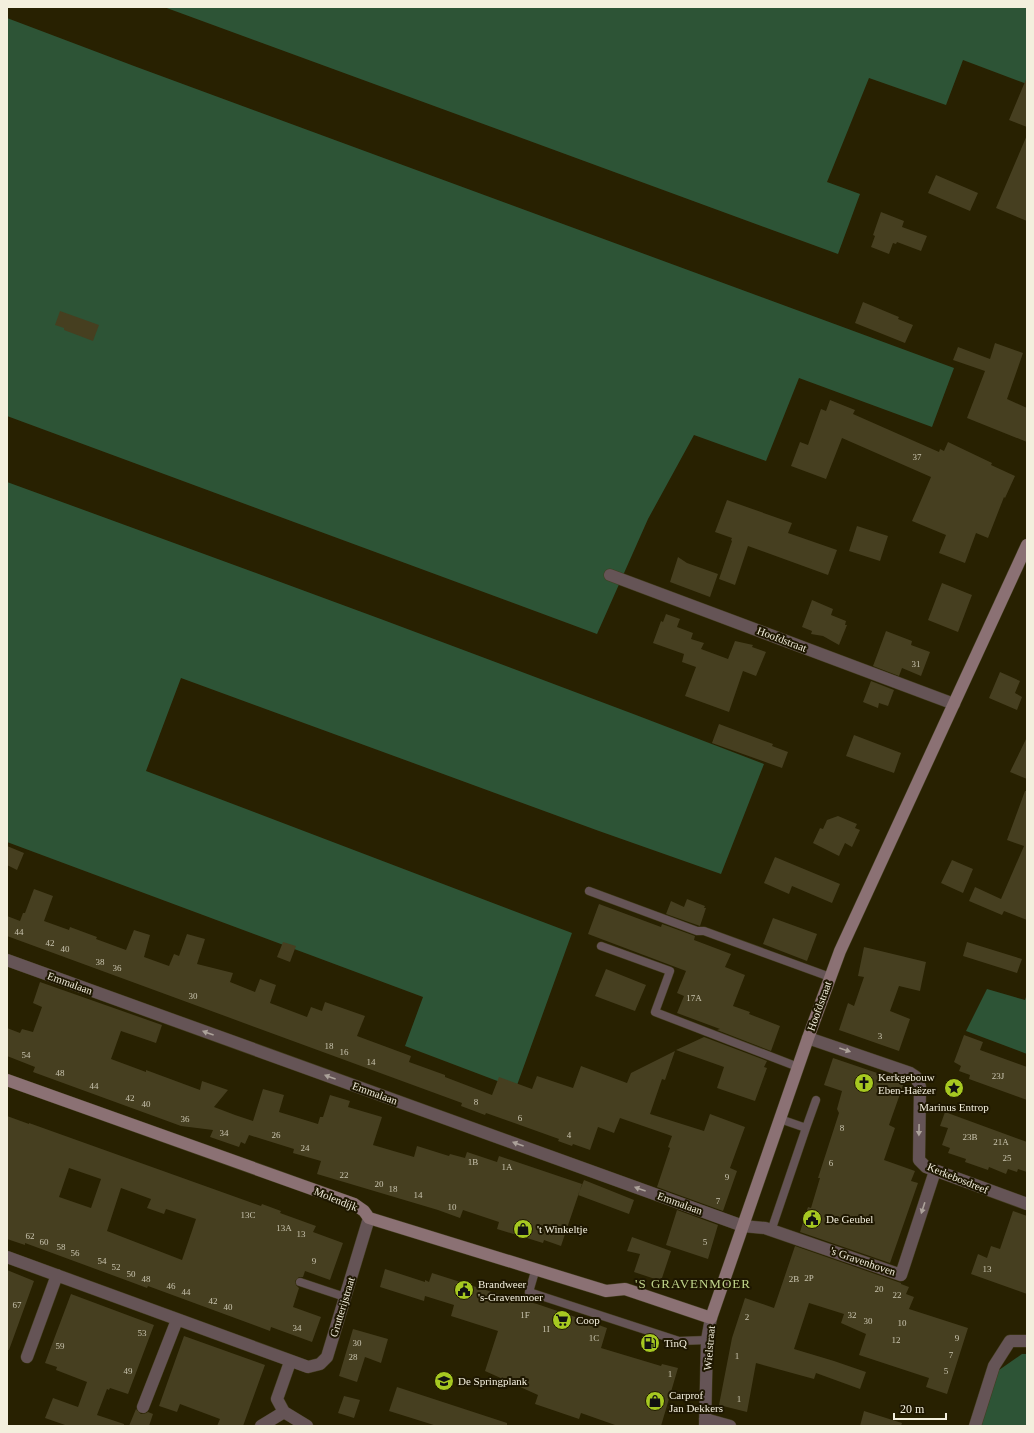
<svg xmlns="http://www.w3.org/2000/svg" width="1034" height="1433" font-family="Georgia,serif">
	<rect width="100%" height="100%" fill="#282101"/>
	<path fill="#2d5436" d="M164,7H1027V84L963,60L946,105L869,78L827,182L860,194L838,254Z
		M7,18L134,66L954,368L932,427L799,378L766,461L694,435L648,519L597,634L7,416Z
		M7,482C260,574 512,667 764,764L721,874L599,831L181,678L146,771L572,933L516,1088L405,1046L423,997L7,842Z
		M987,989L1025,1000L1027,994V1054L966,1031Z
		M1022,1354H1027V1426H981L999,1370Z"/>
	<path fill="#463f20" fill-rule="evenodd" d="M1027,77V127L1009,120Z
		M1027,135V221L996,208Z
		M936,175L978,193L970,211L928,193Z
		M881,212L904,221L902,227L927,236L921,251L897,242L896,244L893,243L889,254L871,247L875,236L873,235Z
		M863,302L899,317L898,319L913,325L905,343L855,323Z
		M60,311L99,325L93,341L64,330V328L55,325Z
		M995,343L1023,353L1007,399L1027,408V442L967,418L985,371L953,360L958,347L990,359Z
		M830,400L855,410L853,414L939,452L940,449L944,451L948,442L992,463L991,465L1015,476L1005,498L1004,497L988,538L976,533L965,563L939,553L946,535L912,521L931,477L842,438L826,479L791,466L800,442L808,445L821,409L826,411Z
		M727,500L792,523L788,533L837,550L828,575L748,546L735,585L719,579L732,541L731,540L732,538L715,532Z
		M857,526L888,536L880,561L849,551Z
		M678,557L687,563L718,574L710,597L670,582Z
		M942,583L972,595L958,632L928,620Z
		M812,600L833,609L831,615L846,621L845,625H847L839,645L823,636L811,634L812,631L802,627Z
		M666,614L680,619L677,627L693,633L691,639L704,643L701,649L728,659L735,641L753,645L752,647L766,652L756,676L743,671L729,712L685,696L696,667L682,662L684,654L653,643L661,621L663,622Z
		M886,631L912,641L911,645L930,652L921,676L902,668L899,676L873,666Z
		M1000,672L1020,681L1015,693L1022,697L1017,710L989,698Z
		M871,681L894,690L888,706L879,703L878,708L863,702Z
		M719,724L773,744L772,746L788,752L782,768L712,743Z
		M854,735L901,753L894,773L846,756Z
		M1027,737V779L1010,772Z
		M1025,791H1027V920L1004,911L1002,915L969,901L975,887L1001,899L1024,846L1007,840Z
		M838,816L857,824L855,828L860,830L852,847L845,843L839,856L813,843L820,828L823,829L827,820Z
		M7,846L24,853L17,870L7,865Z
		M775,857L840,884L832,903L792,886L789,894L764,883Z
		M952,860L973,869L963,893L941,883Z
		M34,889L53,896L44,921L69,930L70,927L97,937L96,939L126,950L134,930L150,935L144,957L169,966L174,954L179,956L187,934L205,939L197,964L233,973L230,982L255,992L260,979L276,985L270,1003L307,1017L311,1007L322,1011L325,1002L365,1016L357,1036L411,1056L409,1062L445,1075V1077L492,1095L499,1077L532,1089L537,1076L573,1088L581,1066L627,1083L631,1073L675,1051L665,1080L662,1079L650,1114L704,1131L710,1114L745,1127L730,1168L737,1171L723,1211L657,1187L670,1148L668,1147L672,1136L620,1118L614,1133L598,1127L590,1150L573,1144L572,1146L558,1141L559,1139L486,1113L485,1115L461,1106L462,1103L7,936V916L20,921L23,913H25Z
		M687,899L705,906L704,908H706L700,926L666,914L671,901L684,907Z
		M599,904L661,927L662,924L695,936L694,940L731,954L725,967L745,975L733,1006L750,1012L749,1014L780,1026L771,1051L717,1030L720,1029L677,1013L684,996L677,993L686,971L588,934Z
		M773,918L817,934L807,961L763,944Z
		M283,942L296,946L290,962L277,957Z
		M967,942L1022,959L1017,973L963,956Z
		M864,947L926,962L920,991L899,986L890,1011L910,1019L899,1051L839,1030L848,1003L854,1006L864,977L858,976Z
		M606,969L646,985L635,1011L595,996Z
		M40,982L162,1025L156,1043L121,1031L111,1059L146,1072V1070L200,1090L202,1081L228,1090L214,1107L235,1115L253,1121L263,1089L284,1095L279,1112L318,1124L320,1117H323L330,1095L350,1101L348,1107L382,1117L373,1145L414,1157L417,1146L449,1156L450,1154L465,1158L467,1152L497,1162L499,1156L582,1184L561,1246L544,1240L543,1243L497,1229L499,1222L463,1210L460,1218L438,1210L317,1174L321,1161L293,1153L294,1149L249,1135L245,1144L241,1142L239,1147L210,1137L213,1130L181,1126L33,1072L35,1067L7,1056V1028L20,1033L22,1029L33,1032L42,1007L33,1003Z
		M964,1035L983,1042L980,1050L1027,1067V1100L969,1079L970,1075L959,1071L961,1066L954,1062Z
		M704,1037L767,1061L764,1067L767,1068L755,1101L717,1088L724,1067L676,1050Z
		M833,1058L889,1077V1075L905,1080L889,1125L895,1128L884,1160L915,1171L911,1181L918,1183L890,1263L800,1232L808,1207L811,1208L820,1178H818L839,1113L837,1109L842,1091L824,1085Z
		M945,1112L1027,1142V1172L1018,1169L1017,1172L1008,1169L1006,1174L989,1167L988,1170L965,1162L966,1159L948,1153L950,1148L942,1145L948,1128L940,1126Z
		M7,1116L29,1124V1123L261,1206L262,1204L281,1211L280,1213L316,1226L313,1232L343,1243L330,1280L305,1271L303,1277H299L295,1281L296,1285L299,1288L293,1307L321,1317L312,1342L271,1327L270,1331L148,1286L147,1288L131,1282L25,1243V1245L7,1239ZM69,1168L101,1179L91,1208L59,1197ZM121,1188L151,1199L147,1208L164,1214L166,1209L196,1219L182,1260L107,1231Z
		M584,1180L634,1200L629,1214L578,1195Z
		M677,1210L718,1225L708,1259L666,1245Z
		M1013,1211L1027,1216V1294L971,1274L978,1254L987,1258L991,1246L1000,1249Z
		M632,1237L671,1251L661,1281L634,1272L640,1254L627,1251Z
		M795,1246L901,1283V1284L909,1287L906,1294L914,1297L909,1309L968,1328L947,1394L926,1387L929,1378L859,1355L866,1334L841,1323L844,1314L809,1303L794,1349L834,1361L866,1372L860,1389L816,1373L814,1379L756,1363L747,1412L719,1405L732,1338L745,1298L774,1308Z
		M385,1269L425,1282V1280L429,1282L432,1273L520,1301L521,1300L537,1304L593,1323L607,1328L601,1348L661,1366L662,1364L678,1368L661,1426H618L581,1413L579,1419L535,1404L538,1395L485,1371L498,1331L451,1316L454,1305L425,1296L424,1301L380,1287Z
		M7,1270L34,1281L9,1350H7Z
		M71,1294L154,1325L128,1394L110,1388L109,1390L107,1389L97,1415L124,1424V1426H68L45,1418L53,1398L78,1407L87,1382L56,1370L57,1367L45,1363Z
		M353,1329L388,1339L381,1363L365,1357L357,1382L339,1376Z
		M184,1336L265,1365L243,1426H217L220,1419L180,1404L177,1412L159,1406Z
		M397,1387L507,1423V1426H437L389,1411Z
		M344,1396L360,1400L354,1418L338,1413Z
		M136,1409L141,1414H144L148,1412L153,1414L149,1426H129Z
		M864,1411L902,1423L901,1426H860Z"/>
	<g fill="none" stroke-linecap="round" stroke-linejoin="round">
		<g stroke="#443e20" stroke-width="9">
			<path id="lane" d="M589,891L697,931H704L830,977
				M601,946L670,971L655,1012L798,1067
				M780,1119L806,1128L816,1100
				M771,1231L806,1128
				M536,1268L529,1292L679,1341L707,1340
				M300,1282L345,1297"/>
		</g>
		<g stroke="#443e20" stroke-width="13">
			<path id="street" d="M610,575L954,704
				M7,960L743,1226L765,1228L901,1275L935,1171
				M808,1038L910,1073L916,1077L920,1087L919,1160L926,1167L1027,1204
				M7,1257L308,1367L320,1364L327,1357L369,1218
				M27,1357L57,1275
				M290,1362L277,1399L284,1412L307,1426
				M143,1407L177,1320
				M705,1419L730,1426
				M261,1426L284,1412
				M705,1426L707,1340L711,1318
				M975,1426L994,1366L1010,1341H1027"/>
		</g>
		<g stroke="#443e20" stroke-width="13">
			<path id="secondary" d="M7,1080L354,1204L364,1211L369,1218L606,1291L625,1289L711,1318L808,1038L840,951L1027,545"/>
		</g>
		<use href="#lane" stroke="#655456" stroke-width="8"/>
		<use href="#street" stroke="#655456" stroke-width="12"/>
		<use href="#secondary" stroke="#8b7174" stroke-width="12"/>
	</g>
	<defs><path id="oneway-solid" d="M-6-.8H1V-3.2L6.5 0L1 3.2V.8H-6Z"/></defs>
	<g fill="#aca29a">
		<use href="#oneway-solid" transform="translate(208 1033) rotate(-160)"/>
		<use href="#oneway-solid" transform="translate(845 1050) rotate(19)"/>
		<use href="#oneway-solid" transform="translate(330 1077) rotate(-160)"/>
		<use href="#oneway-solid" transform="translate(919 1130) rotate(91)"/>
		<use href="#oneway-solid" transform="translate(518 1144) rotate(-160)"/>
		<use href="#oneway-solid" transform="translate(640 1189) rotate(-160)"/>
		<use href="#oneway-solid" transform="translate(923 1208) rotate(108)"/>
	</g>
	<defs>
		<g id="church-disc" transform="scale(1)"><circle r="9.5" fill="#a6c821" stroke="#1e1700"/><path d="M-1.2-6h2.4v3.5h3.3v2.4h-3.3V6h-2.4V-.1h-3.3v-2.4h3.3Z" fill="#111"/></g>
		<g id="sight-disc" transform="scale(1)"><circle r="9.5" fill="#a6c821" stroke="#1e1700"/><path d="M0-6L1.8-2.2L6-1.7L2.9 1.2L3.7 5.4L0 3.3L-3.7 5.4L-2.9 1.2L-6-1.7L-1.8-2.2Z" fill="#111"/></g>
		<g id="civic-disc" transform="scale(1)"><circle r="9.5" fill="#a6c821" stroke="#1e1700"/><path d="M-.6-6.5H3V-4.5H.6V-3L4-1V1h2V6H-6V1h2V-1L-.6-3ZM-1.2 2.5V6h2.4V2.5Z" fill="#111"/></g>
		<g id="shop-disc" transform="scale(1)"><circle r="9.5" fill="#a6c821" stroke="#1e1700"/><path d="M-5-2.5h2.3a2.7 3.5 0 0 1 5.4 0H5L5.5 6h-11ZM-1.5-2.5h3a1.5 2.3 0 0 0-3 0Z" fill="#111"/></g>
		<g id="supermarket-disc" transform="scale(1)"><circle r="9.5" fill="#a6c821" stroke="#1e1700"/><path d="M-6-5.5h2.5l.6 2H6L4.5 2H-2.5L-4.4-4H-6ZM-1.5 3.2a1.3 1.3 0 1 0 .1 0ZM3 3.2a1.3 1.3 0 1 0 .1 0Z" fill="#111"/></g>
		<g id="fuel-disc" transform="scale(1)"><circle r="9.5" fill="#a6c821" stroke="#1e1700"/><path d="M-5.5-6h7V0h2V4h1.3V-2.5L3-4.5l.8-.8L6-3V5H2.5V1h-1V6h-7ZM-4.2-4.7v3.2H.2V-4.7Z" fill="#111"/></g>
		<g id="school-disc" transform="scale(1)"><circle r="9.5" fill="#a6c821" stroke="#1e1700"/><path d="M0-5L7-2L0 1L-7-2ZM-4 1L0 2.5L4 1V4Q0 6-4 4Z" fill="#111"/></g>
	</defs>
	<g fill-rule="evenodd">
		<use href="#church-disc" x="864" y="1083"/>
		<use href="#sight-disc" x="954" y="1088"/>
		<use href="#civic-disc" x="812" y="1219"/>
		<use href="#shop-disc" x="523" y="1229"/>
		<use href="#civic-disc" x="464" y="1290"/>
		<use href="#supermarket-disc" x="562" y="1320"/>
		<use href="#fuel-disc" x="650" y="1343"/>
		<use href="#school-disc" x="444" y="1381"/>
		<use href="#shop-disc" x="655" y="1401"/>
	</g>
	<g text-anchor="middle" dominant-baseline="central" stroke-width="4" stroke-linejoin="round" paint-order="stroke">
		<g font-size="9" fill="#c8c3ae">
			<text x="917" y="457">37</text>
			<text x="916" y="664">31</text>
			<text x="19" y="932">44</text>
			<text x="50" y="943">42</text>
			<text x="65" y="949">40</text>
			<text x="100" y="962">38</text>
			<text x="117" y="968">36</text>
			<text x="193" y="996">30</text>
			<text x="694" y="998">17A</text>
			<text x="880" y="1036">3</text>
			<text x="329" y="1046">18</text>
			<text x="344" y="1052">16</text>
			<text x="26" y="1055">54</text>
			<text x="371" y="1062">14</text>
			<text x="60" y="1073">48</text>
			<text x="998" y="1076">23J</text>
			<text x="94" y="1086">44</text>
			<text x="130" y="1098">42</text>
			<text x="476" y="1102">8</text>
			<text x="146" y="1104">40</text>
			<text x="520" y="1118">6</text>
			<text x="185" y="1119">36</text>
			<text x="842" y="1128">8</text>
			<text x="224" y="1133">34</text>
			<text x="276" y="1135">26</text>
			<text x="569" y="1135">4</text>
			<text x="970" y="1137">23B</text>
			<text x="1001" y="1142">21A</text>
			<text x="305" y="1148">24</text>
			<text x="1007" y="1158">25</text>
			<text x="473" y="1162">1B</text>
			<text x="831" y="1163">6</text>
			<text x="507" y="1167">1A</text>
			<text x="344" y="1175">22</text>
			<text x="727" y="1177">9</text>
			<text x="379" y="1184">20</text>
			<text x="393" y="1189">18</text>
			<text x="418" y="1195">14</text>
			<text x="718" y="1201">7</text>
			<text x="452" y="1207">10</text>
			<text x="248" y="1215">13C</text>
			<text x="284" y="1228">13A</text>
			<text x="301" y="1234">13</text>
			<text x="30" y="1236">62</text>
			<text x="44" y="1242">60</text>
			<text x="705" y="1242">5</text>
			<text x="61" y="1247">58</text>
			<text x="75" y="1253">56</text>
			<text x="102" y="1261">54</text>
			<text x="314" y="1261">9</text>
			<text x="116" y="1267">52</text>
			<text x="987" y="1269">13</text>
			<text x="131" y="1274">50</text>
			<text x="809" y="1278">2P</text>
			<text x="146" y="1279">48</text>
			<text x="794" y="1279">2B</text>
			<text x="171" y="1286">46</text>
			<text x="879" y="1289">20</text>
			<text x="186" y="1292">44</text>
			<text x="897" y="1295">22</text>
			<text x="213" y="1301">42</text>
			<text x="17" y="1305">67</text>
			<text x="228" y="1307">40</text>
			<text x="525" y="1315">1F</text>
			<text x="852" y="1315">32</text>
			<text x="747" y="1317">2</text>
			<text x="868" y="1321">30</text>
			<text x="902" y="1323">10</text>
			<text x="297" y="1328">34</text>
			<text x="546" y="1329">1I</text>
			<text x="142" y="1333">53</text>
			<text x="594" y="1338">1C</text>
			<text x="957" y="1338">9</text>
			<text x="896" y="1340">12</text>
			<text x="357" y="1343">30</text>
			<text x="60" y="1346">59</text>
			<text x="951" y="1355">7</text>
			<text x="737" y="1356">1</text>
			<text x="353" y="1357">28</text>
			<text x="128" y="1371">49</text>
			<text x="946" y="1371">5</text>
			<text x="670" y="1374">1</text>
			<text x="739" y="1399">1</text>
		</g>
		<g font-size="11" fill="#f3efdd" stroke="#1e1700">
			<text transform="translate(782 639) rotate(21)">Hoofdstraat</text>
			<text transform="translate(70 983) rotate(20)">Emmalaan</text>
			<text transform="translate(819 1006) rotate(-70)">Hoofdstraat</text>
			<text transform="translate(375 1093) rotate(20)">Emmalaan</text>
			<text transform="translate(958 1178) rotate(22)">Kerkebosdreef</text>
			<text transform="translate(336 1199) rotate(22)">Molendijk</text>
			<text transform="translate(680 1203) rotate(20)">Emmalaan</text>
			<text transform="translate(863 1261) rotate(19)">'s Gravenhoven</text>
			<text transform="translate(342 1307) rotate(-73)">Grutterijstraat</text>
			<text transform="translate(709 1348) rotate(-85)">Wielstraat</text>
		</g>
		<g font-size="11" fill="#f3efdd" stroke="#1e1700" text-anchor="start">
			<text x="878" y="1077">Kerkgebouw<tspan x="878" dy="13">Eben-Haëzer</tspan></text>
			<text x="954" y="1107" text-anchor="middle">Marinus Entrop</text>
			<text x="826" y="1219">De Geubel</text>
			<text x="537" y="1229">'t Winkeltje</text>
			<text x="478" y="1284">Brandweer<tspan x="478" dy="13">'s-Gravenmoer</tspan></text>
			<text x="576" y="1320">Coop</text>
			<text x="664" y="1343">TinQ</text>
			<text x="458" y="1381">De Springplank</text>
			<text x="669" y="1395">Carprof<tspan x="669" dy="13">Jan Dekkers</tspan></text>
		</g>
		<g font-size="13" letter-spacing="1" fill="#c0d58b" stroke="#1e1700">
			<text x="693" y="1283">'S GRAVENMOER</text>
		</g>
	</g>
	<rect width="1034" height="1433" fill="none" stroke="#f3efdd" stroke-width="16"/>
	<path d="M894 1413v6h52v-6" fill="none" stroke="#f3efdd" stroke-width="2"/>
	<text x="900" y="1413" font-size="12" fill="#f3efdd" stroke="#1e1700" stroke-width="3" paint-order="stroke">20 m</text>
</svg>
